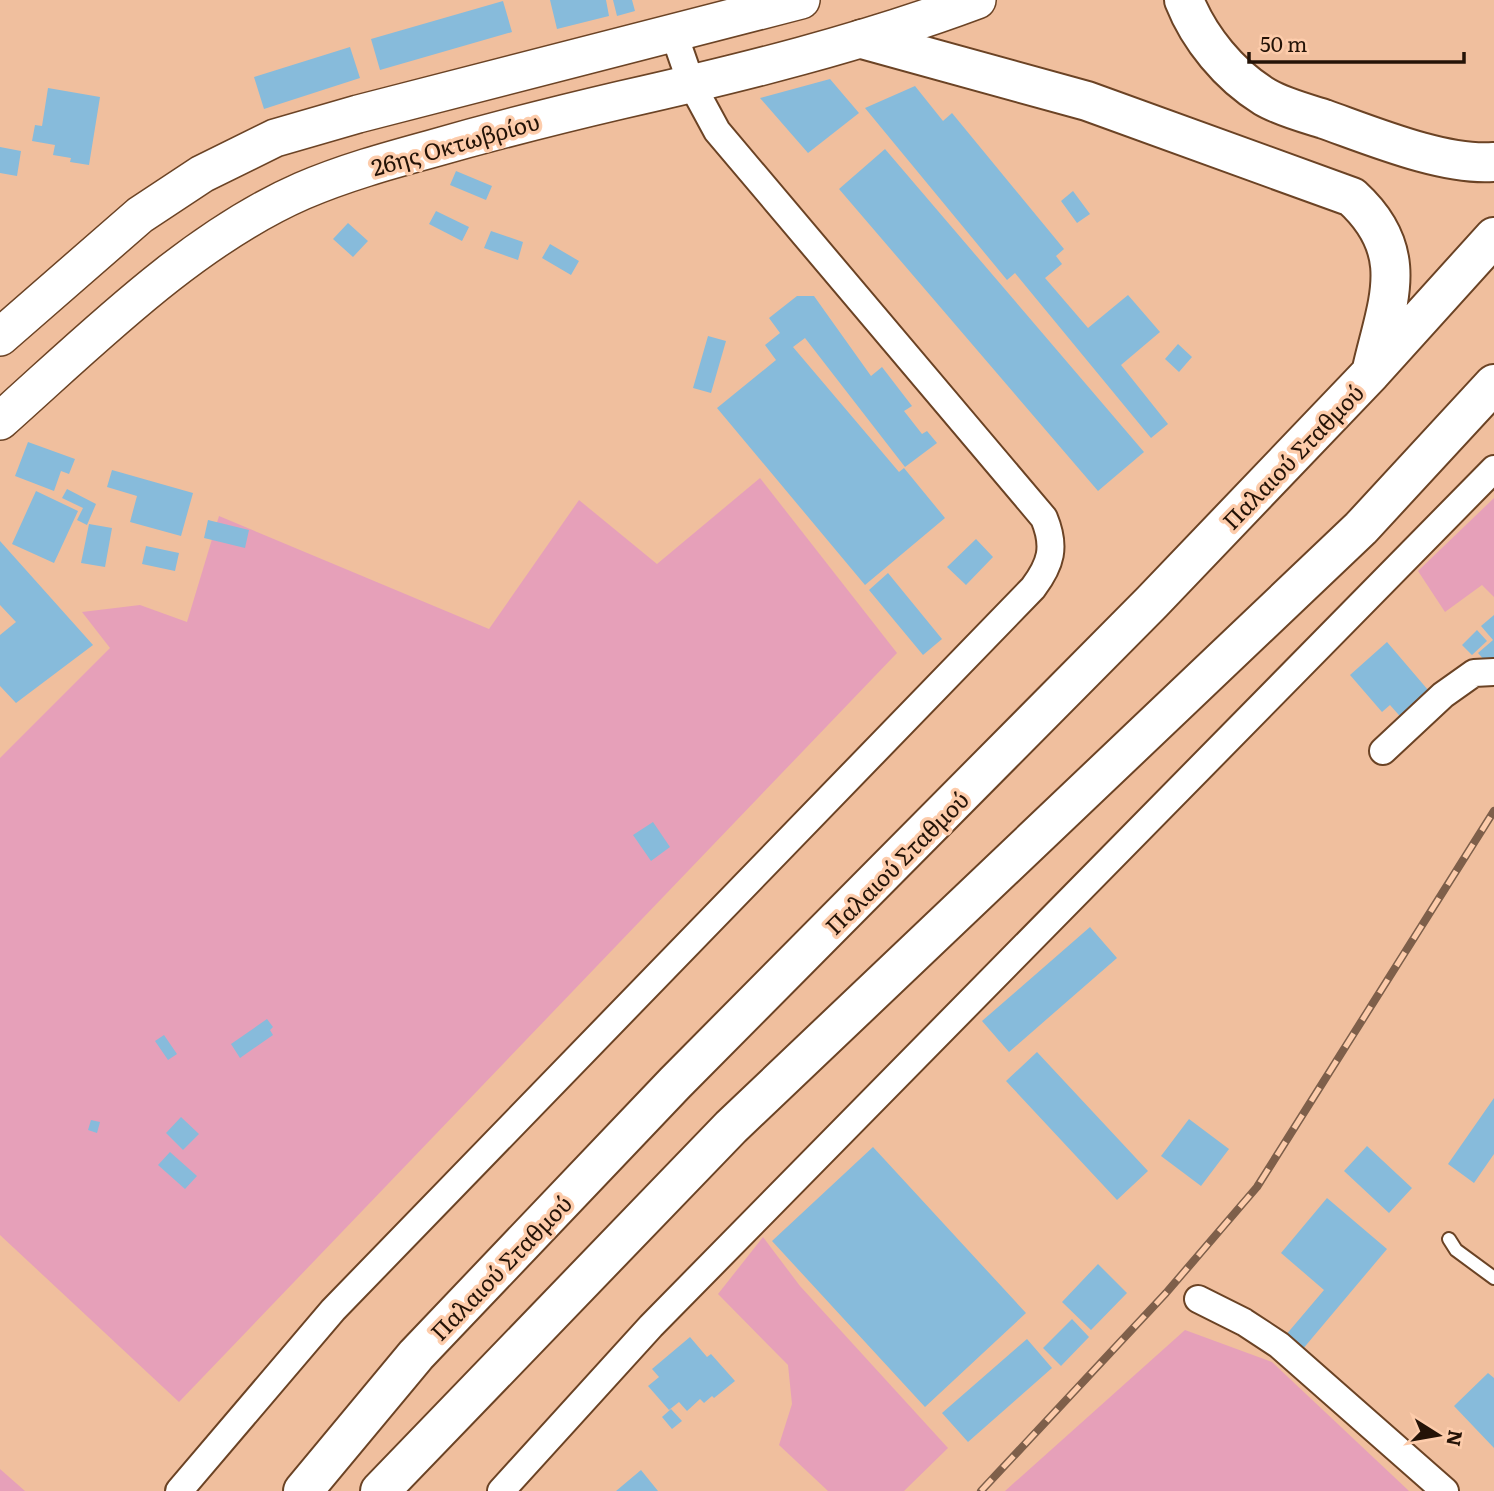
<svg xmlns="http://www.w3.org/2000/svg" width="1494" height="1491" font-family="Literata,serif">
	<rect width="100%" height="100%" fill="#f0bf9e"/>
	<path fill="#e6a0b9" d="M760,478L897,653L179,1402L0,1235V758L110,648L82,612L140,605L187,622L219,516L489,629L579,500L657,564Z
		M1494,498V597L1482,585L1445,612L1418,571Z
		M763,1237L800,1286L948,1448L904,1491H828L779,1445L792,1404L788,1365L718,1294Z
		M1185,1330L1272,1362L1409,1491H1005Z
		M0,1469L25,1491H0Z"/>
	<path fill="#87bbdb" d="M550,0H606L609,16L557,29Z
		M613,0H632L635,11L617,16Z
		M503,1L512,32L380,70L371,39Z
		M350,47L360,78L264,109L254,77Z
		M830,79L859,113L808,153L760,98Z
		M915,86L943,121L952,113L1064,249L1056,256L1062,264L1045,278L1088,328L1128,295L1160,332L1121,365L1168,424L1151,438L1015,273L1007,280L865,108Z
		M48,88L100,97L89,165L70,162L71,158L53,155L55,145L32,141L35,125L42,126Z
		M0,147L21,151L17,176L0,173Z
		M885,149L1144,452L1098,491L839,189Z
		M456,171L492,186L486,200L450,185Z
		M1073,191L1090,214L1077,223L1061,201Z
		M436,211L469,227L462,241L429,224Z
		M348,223L368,241L353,257L333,239Z
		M491,231L523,242L518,260L484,248Z
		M550,244L579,261L571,275L542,258Z
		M797,296H814L871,376L882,367L912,406L904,411L922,434L927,431L937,443L905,467L805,338L793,347L899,472L904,468L945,518L865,585L717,408L776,360L765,345L780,333L769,318Z
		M708,336L726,341L711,393L693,388Z
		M1178,344L1192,357L1179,372L1165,359Z
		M28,442L75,459L69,474L61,471L54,491L15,476Z
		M112,470L193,493L181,536L130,522L137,496L107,487Z
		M67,489L96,504L87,525L77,520L83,508L62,498Z
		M36,491L78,511L54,563L12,544Z
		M208,520L249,530L245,548L204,538Z
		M89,524L112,528L105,567L81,563Z
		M976,539L993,557L966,585L947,567Z
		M0,541L93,645L16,703L0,686V635L16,622L0,605Z
		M146,546L179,553L175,571L142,564Z
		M888,573L942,639L923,655L869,590Z
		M1494,615V671L1478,653L1493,640L1481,626Z
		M1477,630L1487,641L1472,655L1462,645Z
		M1387,642L1434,697L1405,722L1390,705L1382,712L1350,675Z
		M653,822L670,847L651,861L633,835Z
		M1090,927L1117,958L1009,1052L982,1021Z
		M267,1019L273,1027L270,1030L273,1035L240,1058L231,1044Z
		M164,1035L177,1054L168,1060L155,1041Z
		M1037,1052L1148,1171L1117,1200L1006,1081Z
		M1494,1098V1154L1474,1183L1448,1164Z
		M181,1117L199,1134L183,1150L166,1133Z
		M1189,1119L1229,1149L1201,1186L1161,1156Z
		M91,1120L100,1122L97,1133L88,1130Z
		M1367,1146L1412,1188L1389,1213L1344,1171Z
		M873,1147L1026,1313L925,1407L772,1241Z
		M170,1152L197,1176L185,1189L158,1165Z
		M1327,1198L1387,1249L1302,1350L1285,1336L1324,1290L1281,1253Z
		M1098,1264L1127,1293L1091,1330L1062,1302Z
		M1072,1319L1089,1337L1061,1366L1043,1348Z
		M690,1337L707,1357L711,1354L735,1381L714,1398L712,1396L704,1403L700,1399L687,1411L679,1402L669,1410L648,1386L659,1377L652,1369Z
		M1027,1339L1052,1368L968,1442L942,1413Z
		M1488,1373L1494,1378V1448L1454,1406Z
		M671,1409L682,1421L672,1429L662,1417Z
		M641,1470L658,1491H616Z"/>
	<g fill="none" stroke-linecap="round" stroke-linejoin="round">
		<g stroke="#6b4325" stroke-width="16">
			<path id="lane" d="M1449,1239L1456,1250L1494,1278"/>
		</g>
		<g stroke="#6b4325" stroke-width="30">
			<path id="street" d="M1383,751L1443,695L1474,673L1494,672
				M1198,1299L1244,1322L1279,1345L1445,1491
				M179,1491L333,1310L1033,588C1051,564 1056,547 1044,518L717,131L691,83L674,34
				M501,1491L651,1326L1494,469"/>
		</g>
		<g stroke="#6b4325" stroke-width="40">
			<path id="secondary" d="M0,337L140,215L202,174L275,138L358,114L801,0
				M0,421C90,341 190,240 302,191C344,173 387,161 431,149C494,131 557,115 621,100C741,73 862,43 977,0"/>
		</g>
		<g stroke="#6b4325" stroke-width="42">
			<path id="highway" d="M1184,0C1199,38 1229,75 1265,97C1282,107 1305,113 1324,119C1372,136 1444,166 1494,162
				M862,39L1087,101L1352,197C1412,252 1388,300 1372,369
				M303,1491L416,1355L675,1083L1152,602L1371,373L1494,237
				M380,1491L731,1127L1361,528L1494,384"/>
		</g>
		<use href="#lane" stroke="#fff" stroke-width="12"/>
		<use href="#street" stroke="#fff" stroke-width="26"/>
		<use href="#secondary" stroke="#fff" stroke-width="37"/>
		<use href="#highway" stroke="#fff" stroke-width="38"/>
		<g stroke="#7e5f4a" stroke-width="8">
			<path id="rail" d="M981,1491L1166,1293L1257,1187L1494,811"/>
		</g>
		<use href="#rail" stroke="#fdccab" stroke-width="5" stroke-dasharray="16" stroke-linecap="butt"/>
	</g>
	<g text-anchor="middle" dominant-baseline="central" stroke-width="7" stroke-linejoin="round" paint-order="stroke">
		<g font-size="23" fill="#241307" stroke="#fdccab">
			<text transform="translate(455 143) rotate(-16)">26ης Οκτωβρίου</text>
			<text transform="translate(1292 456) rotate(-46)">Παλαιού Σταθμού</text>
			<text transform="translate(896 862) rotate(-45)">Παλαιού Σταθμού</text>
			<text transform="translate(500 1267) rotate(-46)">Παλαιού Σταθμού</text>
		</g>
	</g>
	<g transform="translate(1438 1435) rotate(101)" stroke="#fdccab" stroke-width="5" paint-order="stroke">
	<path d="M0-5L12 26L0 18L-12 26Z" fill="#241307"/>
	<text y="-10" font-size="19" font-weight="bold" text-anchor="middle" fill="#241307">N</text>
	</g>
	<path d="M1249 52v10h215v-10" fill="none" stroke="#241307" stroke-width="3.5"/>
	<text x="1260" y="52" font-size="21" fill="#241307" stroke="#fdccab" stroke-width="5" paint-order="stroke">50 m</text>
</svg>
